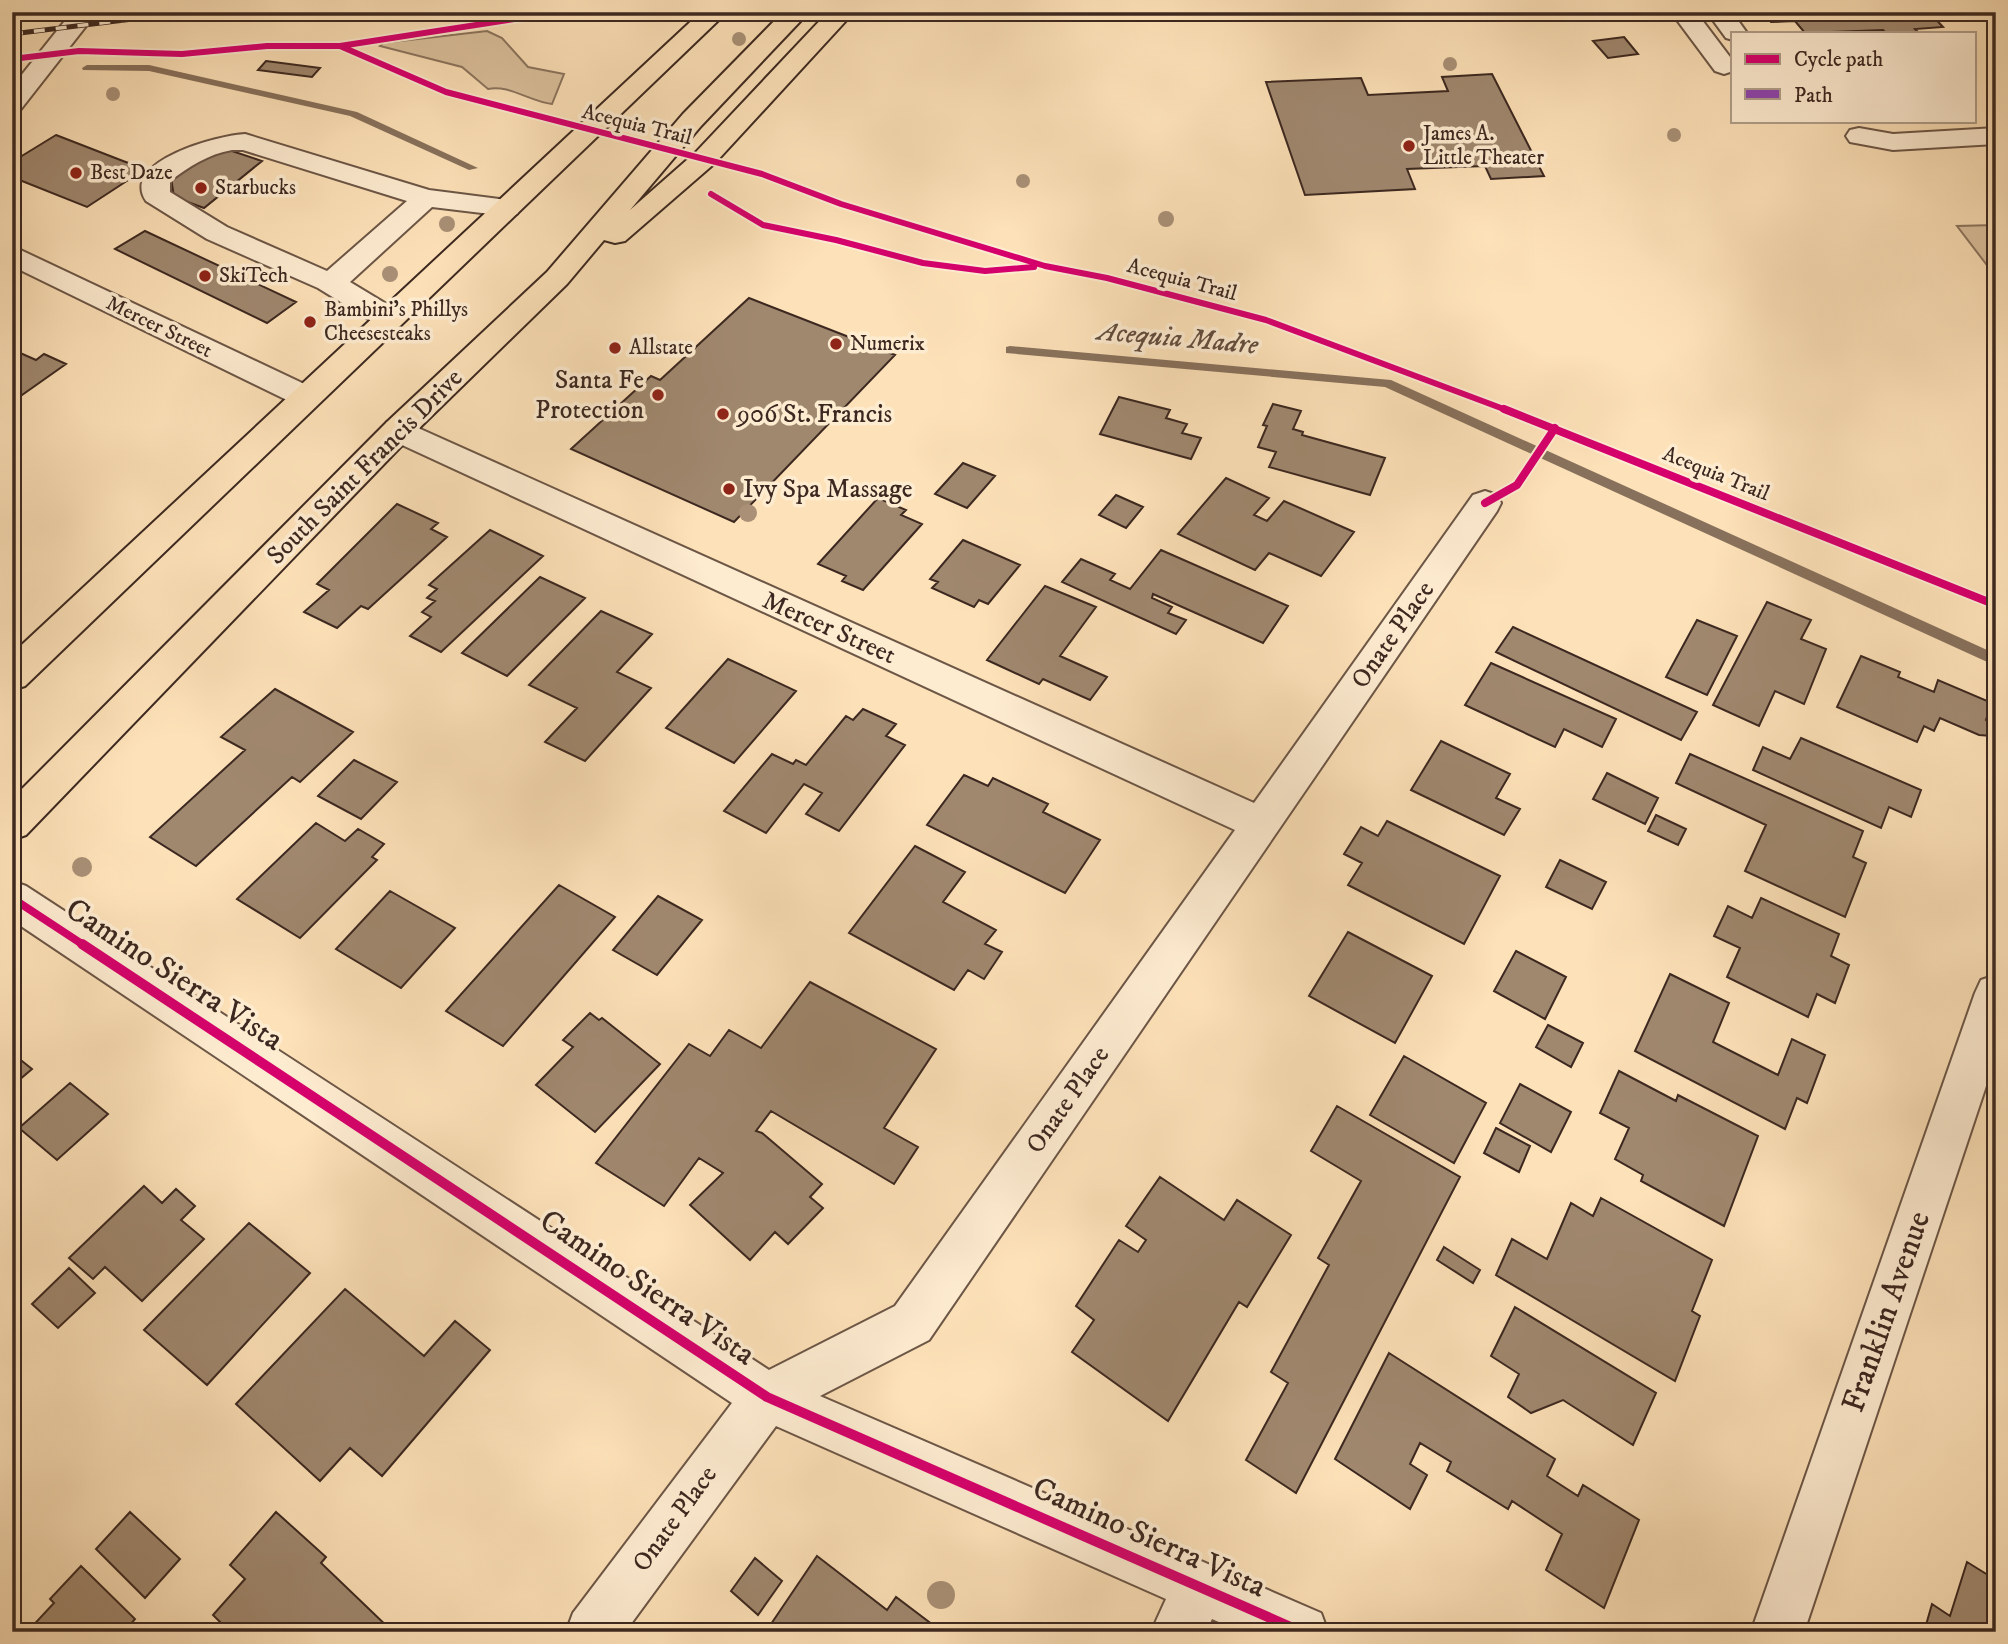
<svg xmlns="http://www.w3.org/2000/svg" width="2008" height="1644" font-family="'IM FELL DW Pica',serif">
	<rect width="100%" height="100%" fill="#fde1b8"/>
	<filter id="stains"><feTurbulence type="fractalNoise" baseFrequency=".00286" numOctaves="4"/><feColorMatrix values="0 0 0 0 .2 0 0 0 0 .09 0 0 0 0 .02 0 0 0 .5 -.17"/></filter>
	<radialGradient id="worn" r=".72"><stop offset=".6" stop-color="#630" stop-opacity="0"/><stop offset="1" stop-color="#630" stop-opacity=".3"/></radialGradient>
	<path fill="#dcc29e" stroke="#8c755f" stroke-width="2" d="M487,31L502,38L528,67L564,74L552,104C531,102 508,84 488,89L462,67L380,46L383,43Z
		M1996,225V277L1957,226Z"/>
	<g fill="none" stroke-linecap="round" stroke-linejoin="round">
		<path fill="#88715c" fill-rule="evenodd" d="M87,65H149L357,112L478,168L469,170L350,116L149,71L83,70L82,68Z
			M1010,346L1391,380L1996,654V666L1385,387L1006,353V347Z"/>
	</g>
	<path fill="#a0886f" stroke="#3c2820" stroke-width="2" d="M1763,12H1929L1943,27L1915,29L1919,33H1886L1883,30L1805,33L1795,21L1771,22Z
		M1624,37L1638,54L1608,58L1593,41Z
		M266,61L320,68L312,77L258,70Z
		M1492,74L1544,176L1491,179L1485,166L1407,169L1415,189L1305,195L1266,82L1361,78L1368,95L1448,91L1442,77Z
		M56,135L123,161L145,169L87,207L12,177V162Z
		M229,150L262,161L204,208L174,197L171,178L200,157Z
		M145,231L296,302L267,323L115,249Z
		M749,298L895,355L734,522L571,449L651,376L660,380Z
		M18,352L36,360L44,354L66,364L12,402V356Z
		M1119,397L1170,410L1166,418L1187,424L1182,433L1201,438L1191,459L1100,434Z
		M1273,404L1301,411L1293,429L1303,432L1302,435L1385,458L1370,495L1269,467L1276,452L1258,447L1267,426L1263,425Z
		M963,463L995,476L967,508L935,494Z
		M1226,478L1269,498L1254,515L1267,521L1284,501L1354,532L1321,576L1269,553L1255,570L1178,534Z
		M1116,495L1143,507L1126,528L1099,515Z
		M878,498L906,510L901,515L922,524L863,590L842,581L846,576L818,564Z
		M397,504L438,523L431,529L447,537L368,609L361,606L337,628L304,612L329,590L317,584Z
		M490,530L543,556L441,652L410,636L431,617L422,612L435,601L427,598L437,589L429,585Z
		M963,540L1020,565L988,604L979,600L974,607L932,588L938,582L930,579Z
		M1161,550L1288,606L1263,643L1153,594L1152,598L1172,607L1168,613L1186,620L1176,634L1062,582L1081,559L1115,574L1110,580L1130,589Z
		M540,577L585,598L507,676L462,653Z
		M1045,586L1096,607L1060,656L1107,677L1090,700L1043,679L1039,684L987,660Z
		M1767,602L1811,620L1801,639L1826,649L1804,704L1775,691L1759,726L1713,705Z
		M601,611L652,634L617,672L651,688L585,761L545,742L577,708L529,685Z
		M1697,620L1737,636L1707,695L1666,677Z
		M1513,627L1697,712L1681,740L1496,652Z
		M1861,656L1900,672L1898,677L1934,692L1938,680L1992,703L1986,720L1996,724L1992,736L1979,735L1940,718L1934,731L1924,726L1917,742L1837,707Z
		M728,659L796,691L734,763L666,728Z
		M1491,663L1616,719L1602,747L1564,729L1555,747L1465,705Z
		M275,689L353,732L300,782L292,777L196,866L150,837L245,750L221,737Z
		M863,709L896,724L886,736L905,745L839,831L806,814L822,793L804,784L766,833L724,811L772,754L793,764L796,760L806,765L846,716L853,720Z
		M1801,738L1921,790L1911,817L1889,807L1881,828L1753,770L1763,747L1790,759Z
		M1441,741L1510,774L1496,798L1520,809L1504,835L1411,790Z
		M1690,754L1863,831L1853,857L1866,863L1845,917L1745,871L1766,825L1676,783Z
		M354,760L397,782L361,819L318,796Z
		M1607,773L1658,798L1645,824L1593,799Z
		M964,775L988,786L993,778L1048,804L1043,812L1100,840L1065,893L927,825Z
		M1656,815L1686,829L1678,845L1648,831Z
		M1387,821L1500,876L1464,944L1348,885L1362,863L1344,854L1361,827L1378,836Z
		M316,823L345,841L358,829L384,844L372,857L377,860L300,938L237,899Z
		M915,846L965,872L943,902L996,930L985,944L1002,952L984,979L968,970L954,990L849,933Z
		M1560,860L1606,882L1592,909L1546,887Z
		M559,885L615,917L503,1046L446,1011Z
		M390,891L455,928L401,988L336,949Z
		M658,896L702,920L657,975L613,950Z
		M1761,898L1839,934L1831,956L1849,965L1835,1003L1817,994L1808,1017L1727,977L1740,948L1714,936L1728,906L1752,918Z
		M1348,932L1432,976L1395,1043L1309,996Z
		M1516,951L1566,977L1545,1019L1494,991Z
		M1670,974L1729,1003L1713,1042L1778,1075L1792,1039L1825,1055L1807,1103L1797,1098L1785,1129L1635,1051Z
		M810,982L936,1049L884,1128L918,1147L894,1184L771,1111L756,1131L762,1133L822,1184L810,1197L823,1208L788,1244L775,1232L750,1260L690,1205L723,1173L699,1158L664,1206L596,1163L689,1044L710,1056L729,1030L761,1048Z
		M590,1013L599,1020L602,1018L660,1064L595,1132L536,1085L573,1047L563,1040Z
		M1548,1025L1583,1043L1571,1067L1536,1047Z
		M12,1053L32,1069L12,1086Z
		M1404,1056L1486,1103L1454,1163L1370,1115Z
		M1619,1071L1676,1101L1678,1095L1758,1136L1724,1226L1641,1181L1643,1175L1615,1159L1629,1128L1600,1113Z
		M70,1083L108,1114L57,1160L19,1128Z
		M1520,1084L1571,1112L1551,1152L1500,1123Z
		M1337,1106L1460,1177L1296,1493L1246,1460L1288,1383L1271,1372L1329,1265L1318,1258L1361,1181L1311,1151Z
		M1496,1128L1530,1146L1519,1172L1484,1153Z
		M1160,1177L1224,1220L1237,1200L1291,1235L1247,1307L1239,1302L1168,1421L1072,1352L1094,1320L1076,1306L1119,1240L1138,1252L1146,1240L1126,1226Z
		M144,1186L162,1203L176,1189L195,1206L181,1220L204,1239L142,1301L105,1267L93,1279L69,1258Z
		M1601,1198L1712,1260L1692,1311L1700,1316L1675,1381L1496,1275L1512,1239L1547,1259L1571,1203L1593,1216Z
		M249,1223L310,1273L207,1385L144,1330Z
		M1444,1247L1480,1270L1473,1283L1437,1260Z
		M69,1268L95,1293L58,1328L32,1304Z
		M345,1289L424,1356L455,1321L490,1350L382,1476L350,1448L320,1481L236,1404Z
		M1515,1307L1656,1393L1633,1445L1563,1400L1531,1413L1508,1397L1519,1374L1491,1356Z
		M1389,1353L1555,1459L1547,1476L1578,1496L1583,1485L1639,1520L1604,1608L1546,1570L1562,1534L1512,1501L1508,1509L1447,1471L1451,1462L1420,1443L1410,1464L1427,1475L1410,1509L1335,1459Z
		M130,1512L180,1559L145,1598L96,1549Z
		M276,1512L326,1557L321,1563L393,1632H230L213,1615L245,1579L230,1565Z
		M817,1556L887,1610L896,1597L933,1625L928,1632H775L769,1627Z
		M755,1558L782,1581L758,1615L731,1591Z
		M1967,1562L1996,1580V1632H1924L1932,1604L1950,1616Z
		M81,1566L135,1619L124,1632H27L54,1603L50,1599Z"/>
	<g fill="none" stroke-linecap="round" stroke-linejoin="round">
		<g stroke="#6c5646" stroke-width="4">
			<path id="minor" d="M72,12H97L21,109L12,112V87Z
				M1671,12H1696L1733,61V71L1724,74L1715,71Z
				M1707,12H1732L1747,33H1733V40L1726,38Z
				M1859,128L1893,134L1996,128V144L1893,150L1850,142L1846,136L1850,130Z
				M245,134L429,190L507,200L517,202L521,208L517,214L507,216L432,207L350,282L398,311L403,318L398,325L388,327L378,325L318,288L207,239L146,201C119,161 220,135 245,134ZM232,150H243L407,201L327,271L227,227L170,192V181C189,167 208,154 232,150Z
				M12,246L317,390L321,397L317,404L306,407L295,404L12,266Z
				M398,419L1254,803L1473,495L1485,491L1497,495L1501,503L1497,511L929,1340L820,1396L1321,1613L1328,1632H1241L1212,1619L1206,1632H1151L1166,1599L776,1426L625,1632H566L573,1613L732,1403L12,920V881L26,886L769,1370L895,1306L1235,830L387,438L382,430L387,422Z
				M1996,975V1056L1804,1632H1751L1975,993L1981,980Z"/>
		</g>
		<g stroke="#3c2820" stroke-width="4">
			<path id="highway" d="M701,12H727L25,686L12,690V654Z
				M783,12H809L701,126L630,210L696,152L828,12H854L715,163L625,241L615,243L604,240L567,284L409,438L26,835L12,840V799L387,422L547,272L683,114Z"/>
		</g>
		<use href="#minor" fill="#feecd1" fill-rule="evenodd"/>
		<use href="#highway" fill="#fde1b8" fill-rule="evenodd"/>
		<g stroke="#3c2820" stroke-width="5">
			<path id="rail" d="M12,34L189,12"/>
		</g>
		<use href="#rail" stroke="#feecd1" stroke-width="3.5" stroke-dasharray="11" stroke-linecap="butt"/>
		<path stroke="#8e44ad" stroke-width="5" stroke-dasharray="10 5" stroke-linecap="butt" d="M12,18L57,12"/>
		<g stroke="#feecd1" stroke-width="10">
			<path id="cycleway-far2" d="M340,46L446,92L762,174L841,204L1045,266L1107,278L1266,320L1509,411
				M12,59L79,51L182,54L267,46H340L560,12
				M711,194L763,225L836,240L923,263L985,271L1034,267"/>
		</g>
		<g stroke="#feecd1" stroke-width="12">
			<path id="cycleway-far1" d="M1504,409L1996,605
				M1485,503L1517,485L1555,428
				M12,898L85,946"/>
		</g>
		<g stroke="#feecd1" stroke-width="15">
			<path id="cycleway" d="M82,944L767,1397L1302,1632"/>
		</g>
		<use href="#cycleway-far2" stroke="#d6006c" stroke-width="6"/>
		<use href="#cycleway-far1" stroke="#d6006c" stroke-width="8"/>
		<use href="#cycleway" stroke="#d6006c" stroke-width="10"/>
	</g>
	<g fill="#a99076">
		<circle cx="739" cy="39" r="7"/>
		<circle cx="1450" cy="64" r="7"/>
		<circle cx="113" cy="94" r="7"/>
		<circle cx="1674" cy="135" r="7"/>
		<circle cx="1023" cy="181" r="7"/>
		<circle cx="1166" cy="219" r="8"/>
		<circle cx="447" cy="224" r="8"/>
		<circle cx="390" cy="274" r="8"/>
		<circle cx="748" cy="513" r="9"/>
		<circle cx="82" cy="867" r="10"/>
		<circle cx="941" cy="1595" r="14"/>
	</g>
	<g fill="#8f2418" stroke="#feecd1" stroke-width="2.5">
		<circle cx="1409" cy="146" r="7"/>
		<circle cx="76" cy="173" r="7"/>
		<circle cx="201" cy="188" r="7"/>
		<circle cx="205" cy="276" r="7"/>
		<circle cx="310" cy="322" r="7"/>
		<circle cx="836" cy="344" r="7"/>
		<circle cx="615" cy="348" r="7"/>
		<circle cx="658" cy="395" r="7"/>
		<circle cx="723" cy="414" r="7"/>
		<circle cx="729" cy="489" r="7"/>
	</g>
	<g text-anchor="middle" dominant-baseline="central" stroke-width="7" stroke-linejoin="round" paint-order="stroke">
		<g font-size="21" fill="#3c2820" stroke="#feecd1">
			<text transform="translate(637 125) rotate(14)">Acequia Trail</text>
			<text transform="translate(1182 280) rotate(15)">Acequia Trail</text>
			<text transform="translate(159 327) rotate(26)">Mercer Street</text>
			<text transform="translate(1716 474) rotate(22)">Acequia Trail</text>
		</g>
		<g font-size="21" fill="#3c2820" stroke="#feecd1" text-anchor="start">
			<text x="1423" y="134">James A.<tspan x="1423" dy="24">Little Theater</tspan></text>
			<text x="90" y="173">Best Daze</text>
			<text x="215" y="188">Starbucks</text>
			<text x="219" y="276">SkiTech</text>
			<text x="324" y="310">Bambini's Phillys<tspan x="324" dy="24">Cheesesteaks</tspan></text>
			<text x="850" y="344">Numerix</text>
			<text x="629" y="348">Allstate</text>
		</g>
		<g font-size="26" fill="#3c2820" stroke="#feecd1" text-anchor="start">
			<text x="644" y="380" text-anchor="end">Santa Fe<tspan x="644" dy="30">Protection</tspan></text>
			<text x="737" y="414">906 St. Francis</text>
			<text x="743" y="489">Ivy Spa Massage</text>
		</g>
		<g font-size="26" fill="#3c2820" stroke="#feecd1">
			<text transform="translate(365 467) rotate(-45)">South Saint Francis Drive</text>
			<text transform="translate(829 628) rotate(24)">Mercer Street</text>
			<text transform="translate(1393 635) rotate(-55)">Onate Place</text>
			<text transform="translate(1068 1100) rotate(-55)">Onate Place</text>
			<text transform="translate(675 1519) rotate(-54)">Onate Place</text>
		</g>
		<g font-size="28" font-style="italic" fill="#624d3e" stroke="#feecd1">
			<text transform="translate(1178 338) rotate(5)">Acequia Madre</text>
		</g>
		<g font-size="32" fill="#3c2820" stroke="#feecd1">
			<text transform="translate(174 975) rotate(33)">Camino Sierra Vista</text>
			<text transform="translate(647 1288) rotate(34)">Camino Sierra Vista</text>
			<text transform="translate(1887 1312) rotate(-71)">Franklin Avenue</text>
			<text transform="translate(1149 1538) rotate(24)">Camino Sierra Vista</text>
		</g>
	</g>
	<rect width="2008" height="1644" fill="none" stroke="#fde1b8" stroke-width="42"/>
	<rect x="14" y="14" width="1980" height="1616" fill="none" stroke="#3c2820" stroke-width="3.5"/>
	<rect x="21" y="21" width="1966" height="1602" fill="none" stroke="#3c2820" stroke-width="2"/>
	<rect x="1731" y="32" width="245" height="91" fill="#feecd1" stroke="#b09e8a" stroke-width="2"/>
	<rect x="1745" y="54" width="35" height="10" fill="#d6006c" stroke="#b09e8a" stroke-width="2"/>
	<text x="1794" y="66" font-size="21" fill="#3c2820">Cycle path</text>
	<rect x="1745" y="89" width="35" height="10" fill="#8e44ad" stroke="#b09e8a" stroke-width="2"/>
	<text x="1794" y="102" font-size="21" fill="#3c2820">Path</text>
	<rect width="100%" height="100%" filter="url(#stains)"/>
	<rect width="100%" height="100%" fill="url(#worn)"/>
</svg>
